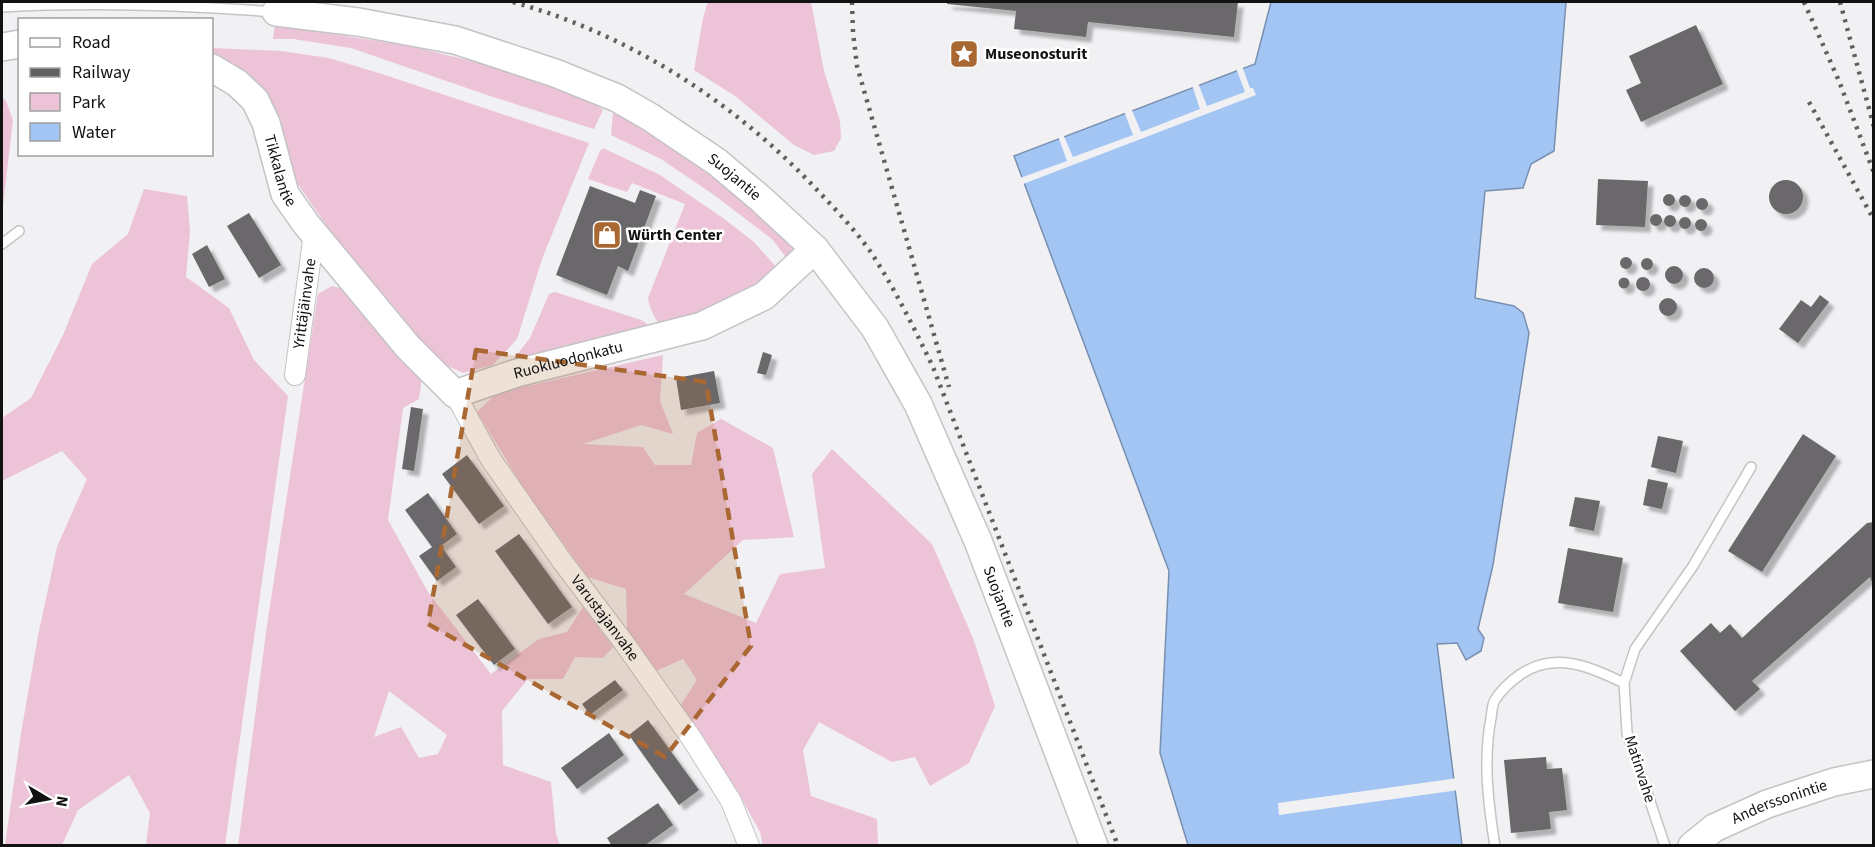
<svg xmlns="http://www.w3.org/2000/svg" width="1875" height="847" font-family="'Source Sans 3',sans-serif">
	<defs>
		<filter id="shadow"><feDropShadow dx="5.5" dy="5.5" stdDeviation="1.5" flood-color="#0004"/></filter>
	</defs>
	<rect width="100%" height="100%" fill="#f1f0f3"/>
	<path fill="#edc3d7" fill-rule="evenodd" d="M708,2H811L824,71L840,121L841,138L834,151L814,155L794,145L735,96L694,70L703,18Z
		M275,25L409,46L476,62L588,99L603,110L594,129L487,95L351,48L293,39H273Z
		M212,48L281,51L329,58L382,74L589,143L542,259L517,339L493,365L463,373L439,362L396,309L344,251L212,60Z
		M2,97L6,101L13,120L2,214Z
		M618,110L698,158L786,235L792,249V256L788,260L772,239L714,195L661,159L611,135L613,113Z
		M603,148L660,175L723,218L754,242L777,268L722,315L662,327C654,318 650,309 648,298L685,204L632,183L627,192L588,179L600,151Z
		M144,189L187,196L190,231L186,277L229,308L254,360L288,396L225,845H146L150,813L129,775L78,810L62,845H5L21,733L38,636L57,547L87,479L62,451L2,481V418L31,398L63,335L92,264L128,234Z
		M332,286L348,290L422,378L419,399L403,408L388,520L428,592L491,674L539,639L567,632L583,607L613,647L603,658L575,657L563,679H528L502,711L503,765L551,782L556,834L560,845L238,846L267,625L318,294ZM389,691L447,735L438,754L419,758L401,727L374,737Z
		M555,292L641,320L646,323L648,328L511,362L530,338L549,294Z
		M663,355L660,401L673,434L641,425L583,444L643,447L655,465H691L697,433L721,419L773,448L794,537L743,540L684,594L756,623L780,574L825,568L812,474L832,449L932,544L973,638L995,706L969,763L930,786L915,757L892,762L819,722L803,750L811,796L877,819L878,845H763L760,832L738,792L680,706L697,680L683,659L656,671L627,630L626,589L588,577L528,495L477,412L497,393Z"/>
	<path fill="#a2c5f4" stroke="#778fb0" stroke-width="1.5" d="M1271,2H1566L1554,151L1531,164L1523,188L1485,191L1475,298L1514,306L1523,313L1529,333L1493,565L1478,629L1484,638L1481,651L1466,660L1457,643L1437,644L1462,845H1188L1160,753L1169,571L1014,156L1255,64Z"/>
	<path fill="#f1f0f3" d="M1242,66L1250,88H1253L1256,95L1023,184L1020,178L1067,161L1058,136L1063,134L1073,157L1133,135L1124,111L1131,108L1141,132L1200,109L1192,85L1198,83L1207,106L1245,92L1236,68Z
		M1458,778L1459,790L1279,815L1278,803Z"/>
	<path fill="#6a686a" filter="url(#shadow)" d="M947,2H1238L1234,37L1088,22L1086,37L1014,29L1016,11L947,4Z
		M1696,25L1723,84L1641,122L1626,90L1641,83L1629,56Z
		M1598,179L1648,181L1645,227L1596,225Z
		M1769 197a17 17 0 1 1 34 0a17 17 0 1 1-34 0Z
		M590,186L635,203L640,190L656,196L628,271L618,266L607,295L556,275Z
		M1663 200a6 6 0 1 1 12 0a6 6 0 1 1-12 0Z
		M1679 201a6 6 0 1 1 12 0a6 6 0 1 1-12 0Z
		M1696 204a6 6 0 1 1 12 0a6 6 0 1 1-12 0Z
		M249,213L281,265L259,278L227,226Z
		M1650 220a6 6 0 1 1 12 0a6 6 0 1 1-12 0Z
		M1664 221a6 6 0 1 1 12 0a6 6 0 1 1-12 0Z
		M1679 223a6 6 0 1 1 12 0a6 6 0 1 1-12 0Z
		M1695 225a6 6 0 1 1 12 0a6 6 0 1 1-12 0Z
		M207,245L225,279L209,287L192,254Z
		M1620 263a6 6 0 1 1 12 0a6 6 0 1 1-12 0Z
		M1641 264a6 6 0 1 1 12 0a6 6 0 1 1-12 0Z
		M1665 275a9 9 0 1 1 18 0a9 9 0 1 1-18 0Z
		M1694 278a10 10 0 1 1 20 0a10 10 0 1 1-20 0Z
		M1636 284a7 7 0 1 1 14 0a7 7 0 1 1-14 0Z
		M1618.5 283a5.5 5.5 0 1 1 11 0a5.5 5.5 0 1 1-11 0Z
		M1820,295L1829,302L1798,343L1779,329L1801,300L1811,307Z
		M1659 307a9 9 0 1 1 18 0a9 9 0 1 1-18 0Z
		M763,352L772,355L766,375L757,373Z
		M714,371L720,403L681,410L676,378Z
		M411,407L423,409L414,471L402,469Z
		M1803,434L1836,456L1762,572L1728,551Z
		M1658,436L1683,441L1676,473L1651,467Z
		M467,455L504,506L479,524L442,474Z
		M1648,479L1668,483L1662,509L1643,505Z
		M428,493L457,534L441,546L456,567L437,581L419,556L432,547L405,510Z
		M1575,497L1600,501L1594,531L1569,526Z
		M1874,522V587L1870,577L1752,681L1760,689L1735,711L1680,651L1711,623L1720,633L1730,624L1742,638L1867,523Z
		M519,534L572,607L548,624L495,551Z
		M1568,548L1623,558L1613,612L1558,603Z
		M478,599L515,649L494,665L456,615Z
		M615,680L623,690L590,715L582,704Z
		M648,720L699,790L679,805L629,735Z
		M609,733L624,755L577,789L561,768Z
		M1546,757L1547,769L1562,768L1567,810L1549,812L1551,829L1511,833L1504,760Z
		M658,803L673,825L644,846H612L607,838Z"/>
	<g fill="none" stroke-linecap="round" stroke-linejoin="round">
		<g stroke="#c4c3c6" stroke-width="12">
			<path id="lane" d="M2,7C93,2 184,5 275,12
				M2,244L19,231
				M1495,846C1488,803 1483,760 1491,718C1492,712 1492,704 1495,700C1501,690 1511,681 1521,674C1556,651 1590,667 1624,683
				M1665,846L1627,733L1624,683L1635,649L1693,566L1751,467"/>
		</g>
		<g stroke="#c4c3c6" stroke-width="22">
			<g id="street">
				<path id="s1" d="M295,375L314,233"/>
				<path id="s2" d="M455,394L490,458L562,561L622,640L692,739L731,801L749,846"/>
			</g>
		</g>
		<g stroke="#c4c3c6" stroke-width="30">
			<g id="secondary">
				<path id="s3" d="M276,12L358,22L455,40L555,73L617,98L650,117L717,162L762,200L815,249L875,328L918,404L978,541L1094,846"/>
				<path d="M2,47L20,44"/>
				<path id="s4" d="M212,68L237,83L255,100L266,123L285,194L306,224L408,347L455,394L517,373L702,326L764,296L815,249"/>
				<path id="s5" d="M1692,846L1714,828L1767,804L1834,782L1874,774"/>
			</g>
		</g>
		<use href="#lane" stroke="#fff" stroke-width="9"/>
		<use href="#street" stroke="#fff" stroke-width="20"/>
		<use href="#secondary" stroke="#fff" stroke-width="27"/>
		<path stroke="#606061" stroke-width="4.5" stroke-dasharray="3 6" stroke-linecap="butt" d="M513,2C631,35 736,103 819,192C837,211 855,230 870,251C894,287 914,328 933,367L1118,846
			M852,2L853,32L857,66L949,387
			M1804,2L1839,81L1874,173
			M1840,2L1874,127
			M1809,102L1874,220"/>
	</g>
	<path fill="#a96832" fill-opacity="0.2" stroke="#a96832" stroke-width="4.5" stroke-dasharray="12 8" stroke-linejoin="round" d="M476,350L706,382L751,646L665,757L428,624Z"/>
	<defs>
		<g id="sight-square" transform="scale(1.5)"><rect x="-9" y="-9" width="18" height="18" rx="4" fill="#a96832" stroke="#fff"/><path d="M0-6L1.8-2.2L6-1.7L2.9 1.2L3.7 5.4L0 3.3L-3.7 5.4L-2.9 1.2L-6-1.7L-1.8-2.2Z" fill="#fff"/></g>
		<g id="shop-square" transform="scale(1.5)"><rect x="-9" y="-9" width="18" height="18" rx="4" fill="#a96832" stroke="#fff"/><path d="M-5-2.5h2.3a2.7 3.5 0 0 1 5.4 0H5L5.5 6h-11ZM-1.5-2.5h3a1.5 2.3 0 0 0-3 0Z" fill="#fff"/></g>
	</defs>
	<g fill-rule="evenodd">
		<use href="#sight-square" x="964" y="54"/>
		<use href="#shop-square" x="607" y="235"/>
	</g>
	<g text-anchor="middle" dominant-baseline="central" stroke-width="5" stroke-linejoin="round" paint-order="stroke">
		<g font-size="16" font-weight="bold" fill="#121213" stroke="#fff" text-anchor="start">
			<text x="985" y="54">Museonosturit</text>
			<text x="628" y="235">Würth Center</text>
		</g>
		<g font-size="16" fill="#121213" stroke="#fff">
			<text stroke="none"><textPath href="#s4" startOffset="129">Tikkalantie</textPath></text>
			<text stroke="none"><textPath href="#s3" startOffset="495">Suojantie</textPath></text>
			<text stroke="none"><textPath href="#s1" startOffset="72">Yrittäjäinvahe</textPath></text>
			<text stroke="none"><textPath href="#s4" startOffset="534">Ruokluodonkatu</textPath></text>
			<text stroke="none"><textPath href="#s3" startOffset="999">Suojantie</textPath></text>
			<text stroke="none"><textPath href="#s2" startOffset="270">Varustajanvahe</textPath></text>
			<text transform="translate(1640 769) rotate(72)">Matinvahe</text>
			<text stroke="none"><textPath href="#s5" startOffset="99">Anderssonintie</textPath></text>
		</g>
	</g>
	<rect width="1875" height="847" fill="none" stroke="#121213" stroke-width="6"/>
	<rect x="18" y="18" width="195" height="138" fill="#ffffff" stroke="#a0a0a1" stroke-width="1.5"/>
	<rect x="30" y="38" width="30" height="9" fill="#ffffff" stroke="#a0a0a1" stroke-width="1.5"/>
	<text x="72" y="48" font-size="18" fill="#121213">Road</text>
	<rect x="30" y="68" width="30" height="9" fill="#606061" stroke="#a0a0a1" stroke-width="1.5"/>
	<text x="72" y="78" font-size="18" fill="#121213">Railway</text>
	<rect x="30" y="93" width="30" height="18" fill="#edc3d7" stroke="#a0a0a1" stroke-width="1.5"/>
	<text x="72" y="108" font-size="18" fill="#121213">Park</text>
	<rect x="30" y="123" width="30" height="18" fill="#a2c5f4" stroke="#a0a0a1" stroke-width="1.5"/>
	<text x="72" y="138" font-size="18" fill="#121213">Water</text>
	<g transform="translate(48 799) rotate(100)" stroke="#ffffff" stroke-width="4.5" paint-order="stroke">
	<path d="M0-4.5L10 22L0 15L-10 22Z" fill="#121213"/>
	<text y="-9" font-size="16" font-weight="bold" text-anchor="middle" fill="#121213">N</text>
	</g>
</svg>
